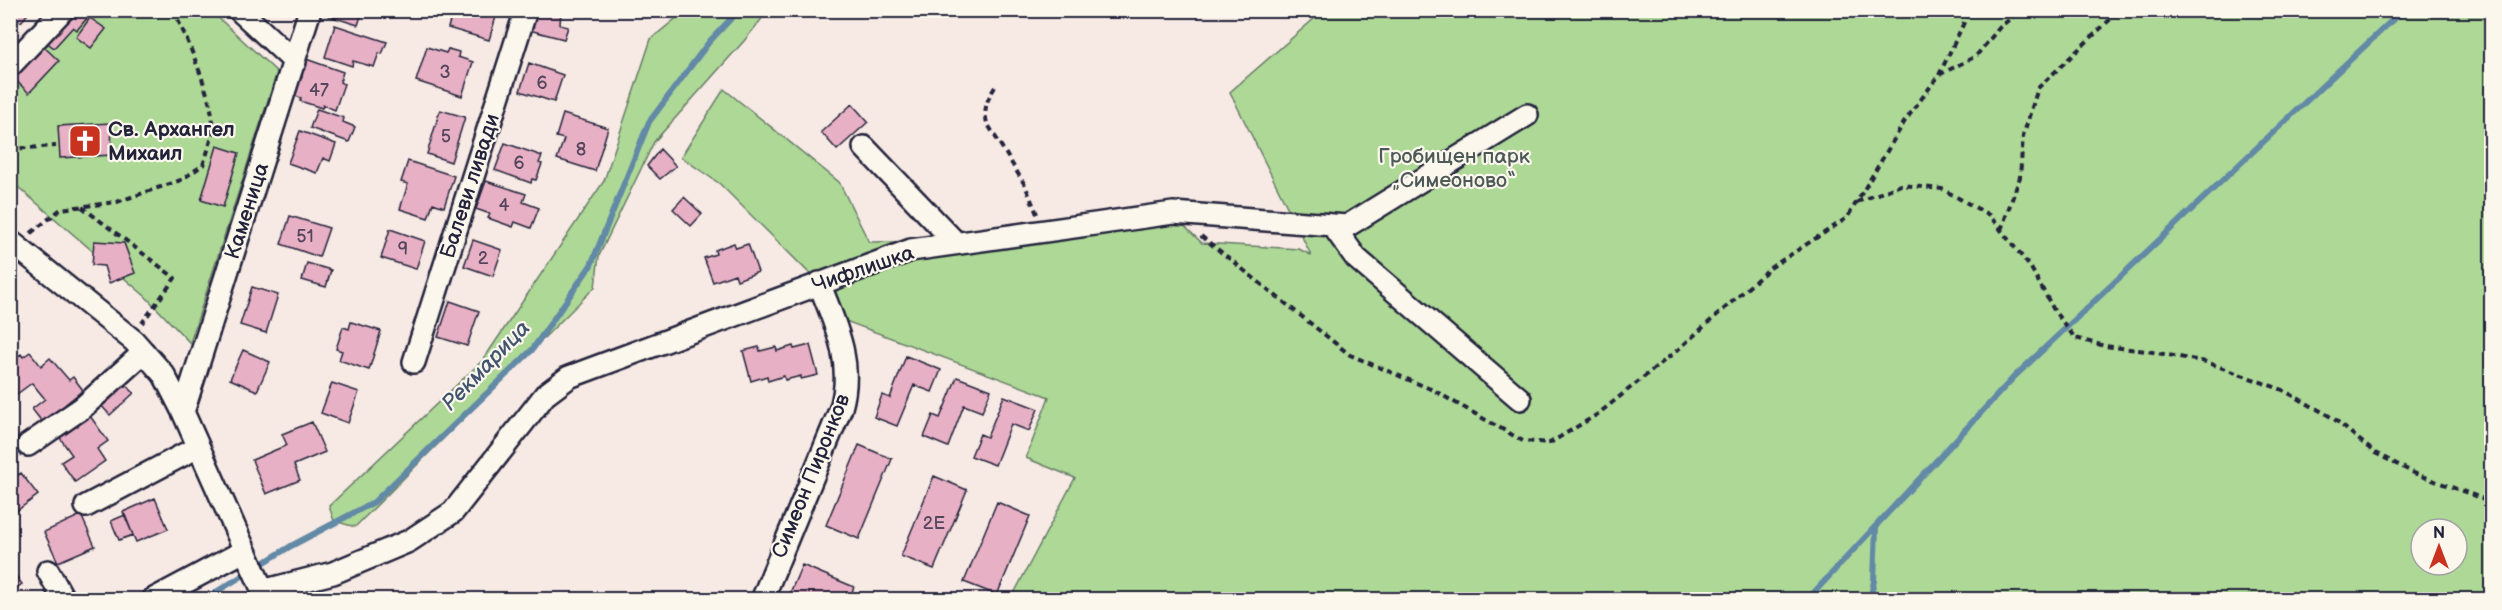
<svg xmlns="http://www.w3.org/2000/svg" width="2502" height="610" font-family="'Balsamiq Sans',sans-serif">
	<rect width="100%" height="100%" fill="#f7e9e4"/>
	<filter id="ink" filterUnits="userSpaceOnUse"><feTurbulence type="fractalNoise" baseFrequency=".0167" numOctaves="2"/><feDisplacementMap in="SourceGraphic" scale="12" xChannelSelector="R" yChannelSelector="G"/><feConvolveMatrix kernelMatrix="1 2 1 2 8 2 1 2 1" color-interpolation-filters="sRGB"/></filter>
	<g filter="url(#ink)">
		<path fill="#add896" stroke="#687d68" stroke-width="1.5" fill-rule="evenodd" d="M80,10L211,11L277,72L190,343L145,296L11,181L10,84Z
			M685,11H768L744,41L654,142L599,256L595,287L355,527L334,521L329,506L483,360L604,181L651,39Z
			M1323,11H2491V599H1011L1075,478L1026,458L1049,397L832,316L819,283L720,184L681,157L724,89L839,182L869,242L1009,240L1178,220L1202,243L1299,249L1311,255L1230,92ZM2421,529H2457V565H2421Z"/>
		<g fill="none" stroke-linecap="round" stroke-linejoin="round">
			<path stroke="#6289a6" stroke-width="6" d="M203,600L291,546L374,502L532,350L591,265L649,122L709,42L739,10
				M1807,600L2014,377L2403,10
				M1870,600L1874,581L1876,527"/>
		</g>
		<path fill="#e8b0c4" stroke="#22223b" stroke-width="1.5" d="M10,10H31L21,22L10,13Z
			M74,10H79L88,17L77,30L73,27L54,48L45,41Z
			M319,10H363L358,25L319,13Z
			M453,10H498L489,40L448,28Z
			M535,10H561L560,25L568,27L564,39L529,30Z
			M90,18L106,29L91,48L76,37Z
			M335,25L387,42L382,54L379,53L374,67L353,61L352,66L325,57Z
			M41,44L59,61L29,93L11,76Z
			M427,47L446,53L448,49L459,52L458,57L473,62L462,96L416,81Z
			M306,59L343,72L340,82L344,84L335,110L323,105L322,108L300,101L301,98L293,95Z
			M529,63L563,75L554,102L520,91Z
			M852,104L868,122L837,150L821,132Z
			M317,109L344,118L343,122L355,127L349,142L310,128Z
			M440,110L465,117L451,162L427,154Z
			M563,114L608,128L595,171L557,159L564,139L556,137Z
			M111,123L112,155L60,158L58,126Z
			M300,131L336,144L330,161L323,158L317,173L288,163Z
			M505,143L542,156L539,163L542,164L536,180L532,179L531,183L495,170Z
			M217,146L239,153L223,207L201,200Z
			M660,149L676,166L660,179L647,166Z
			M408,161L454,176L444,207L433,203L428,218L400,209L408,184L401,182Z
			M486,181L526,194L523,202L539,208L531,228L515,222L513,227L488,218L490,214L476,209Z
			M684,197L702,214L691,226L673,209Z
			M290,216L329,228L319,257L281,244Z
			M390,229L425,241L416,269L381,258Z
			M473,240L502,250L493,276L464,266Z
			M94,241L124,243L135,273L109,283L104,266L92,265Z
			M734,243L736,248L748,244L758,272L737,280L735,274L713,282L704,258L716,254L715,250Z
			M307,263L331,270L326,287L302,280Z
			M252,287L278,295L266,333L240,325Z
			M450,301L479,311L467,346L438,337Z
			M351,322L381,331L369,370L339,360L342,351L336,349L343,327L349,329Z
			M810,345L818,375L801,379V376L785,380L784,376L768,381L767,376L751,381L743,351L759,347L760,351L776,347L777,351L793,346L794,349Z
			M243,350L270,362L257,391L230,379Z
			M30,352L41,366L50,358L69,380L73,377L83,390L66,404L68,407L52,421L49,417L43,423L32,409L45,399L32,383L10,399V362L21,354L23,357Z
			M906,356L941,370L932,392L914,385L897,426L874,417L882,395L890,398Z
			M957,377L991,390L982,412L964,405L948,447L924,437L933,415L940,418Z
			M119,378L134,393L110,415L96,400Z
			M332,383L359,392L348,423L321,413Z
			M1004,396L1038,409L1029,431L1011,424L995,465L971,456L980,434L987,437Z
			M90,416L108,441L97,449L105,461L75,482L61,462L72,455L60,438Z
			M312,422L325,452L294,465L300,480L266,494L252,460L287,445L282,434Z
			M859,445L892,459L859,539L826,525Z
			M21,473L38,495L11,515L10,480Z
			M934,476L967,490L934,569L901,556Z
			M155,498L168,529L136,542L123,512Z
			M997,502L1030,516L997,595L964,582Z
			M81,515L95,546L58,562L44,532Z
			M125,515L133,535L119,540L111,521Z
			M802,565L854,587L849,600H787Z
			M10,568L22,584L10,592Z"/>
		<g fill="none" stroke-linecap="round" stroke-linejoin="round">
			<g stroke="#22223b" stroke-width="26">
				<path id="minor" d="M239,10L295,62
					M10,66L63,10
					M864,147L956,243
					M1333,226L1356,258L1520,399
					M10,241L134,341L164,375L183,412L267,600
					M414,362L526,10
					M183,412L310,10
					M28,445L82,408L144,352
					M86,506L198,447
					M48,571L64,600
					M262,591L333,573L409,541L453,512L545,395L569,377L911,250L1173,213L1347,226L1527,115
					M152,600L244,551
					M762,600L841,408C854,363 836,326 819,283"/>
			</g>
			<path stroke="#22223b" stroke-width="4" stroke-dasharray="6 4.5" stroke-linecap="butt" d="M1939,75L1970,10
				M995,87C987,100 983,108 987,123L1025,185L1037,214
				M10,149L56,146
				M1857,202L1901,185L1942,189L1989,215L2031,268L2055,312L2075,338L2105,346L2147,351L2206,362L2283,390L2333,418L2375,453L2416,474L2492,502
				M82,207L175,278L142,323
				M2001,230L2020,177L2023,136L2038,88L2120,10
				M31,233L61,209L117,202L181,180L203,165C207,153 213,138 213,125C213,99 186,35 173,10
				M1201,236L1350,355L1433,390L1523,441L1550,443L1598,414L1680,348L1770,268L1847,218L1905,121L1939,75L1976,56L2000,27L2021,10"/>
			<use href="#minor" stroke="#fbf7ec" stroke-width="21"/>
		</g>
	</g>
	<defs>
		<g id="church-square" transform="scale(1.725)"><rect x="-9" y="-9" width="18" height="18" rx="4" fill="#c8321e" stroke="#fbf7ec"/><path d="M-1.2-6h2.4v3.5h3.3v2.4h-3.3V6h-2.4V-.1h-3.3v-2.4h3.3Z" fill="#fff"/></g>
	</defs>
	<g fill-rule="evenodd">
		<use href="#church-square" x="85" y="141"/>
	</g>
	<g text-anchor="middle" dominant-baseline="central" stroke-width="4.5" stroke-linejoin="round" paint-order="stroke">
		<g font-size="18" fill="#54465d">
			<text x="445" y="72">3</text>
			<text x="542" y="83">6</text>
			<text x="319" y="90">47</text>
			<text x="446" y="136">5</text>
			<text x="581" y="149">8</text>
			<text x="519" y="163">6</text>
			<text x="504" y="205">4</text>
			<text x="305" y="236">51</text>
			<text x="403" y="249">9</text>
			<text x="483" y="258">2</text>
			<text x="934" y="523">2Е</text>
		</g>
		<g font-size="21" font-weight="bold" fill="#22223b" stroke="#fbf7ec" text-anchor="start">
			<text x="108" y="129">Св. Архангел<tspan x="108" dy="24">Михаил</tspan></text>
		</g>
		<g font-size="21" fill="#4c5956" stroke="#fbf7ec">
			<text x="1454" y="156">Гробищен парк<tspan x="1454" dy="24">„Симеоново“</tspan></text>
		</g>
		<g font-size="21" fill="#22223b" stroke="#fbf7ec">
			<text transform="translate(470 186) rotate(-72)">Балеви ливади</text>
			<text transform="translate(247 211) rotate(-72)">Каменица</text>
			<text transform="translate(863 269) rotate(-19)">Чифлишка</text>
			<text transform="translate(811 476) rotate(-68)">Симеон Пиронков</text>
		</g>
		<g font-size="22" font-style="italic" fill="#425570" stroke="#fbf7ec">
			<text transform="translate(486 366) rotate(-46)">Рекмарица</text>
		</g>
	</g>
	<rect width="2502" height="610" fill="none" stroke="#fbf7ec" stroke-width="36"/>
	<rect x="18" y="18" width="2466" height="574" fill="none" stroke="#22223b" stroke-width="2" filter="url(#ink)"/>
	<g transform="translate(2439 547)"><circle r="28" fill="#fbf7ec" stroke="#a4a2a5" stroke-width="1.5"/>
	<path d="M0-4.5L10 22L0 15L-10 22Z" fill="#c8321e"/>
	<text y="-9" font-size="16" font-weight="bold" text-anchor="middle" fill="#22223b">N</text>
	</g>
</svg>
